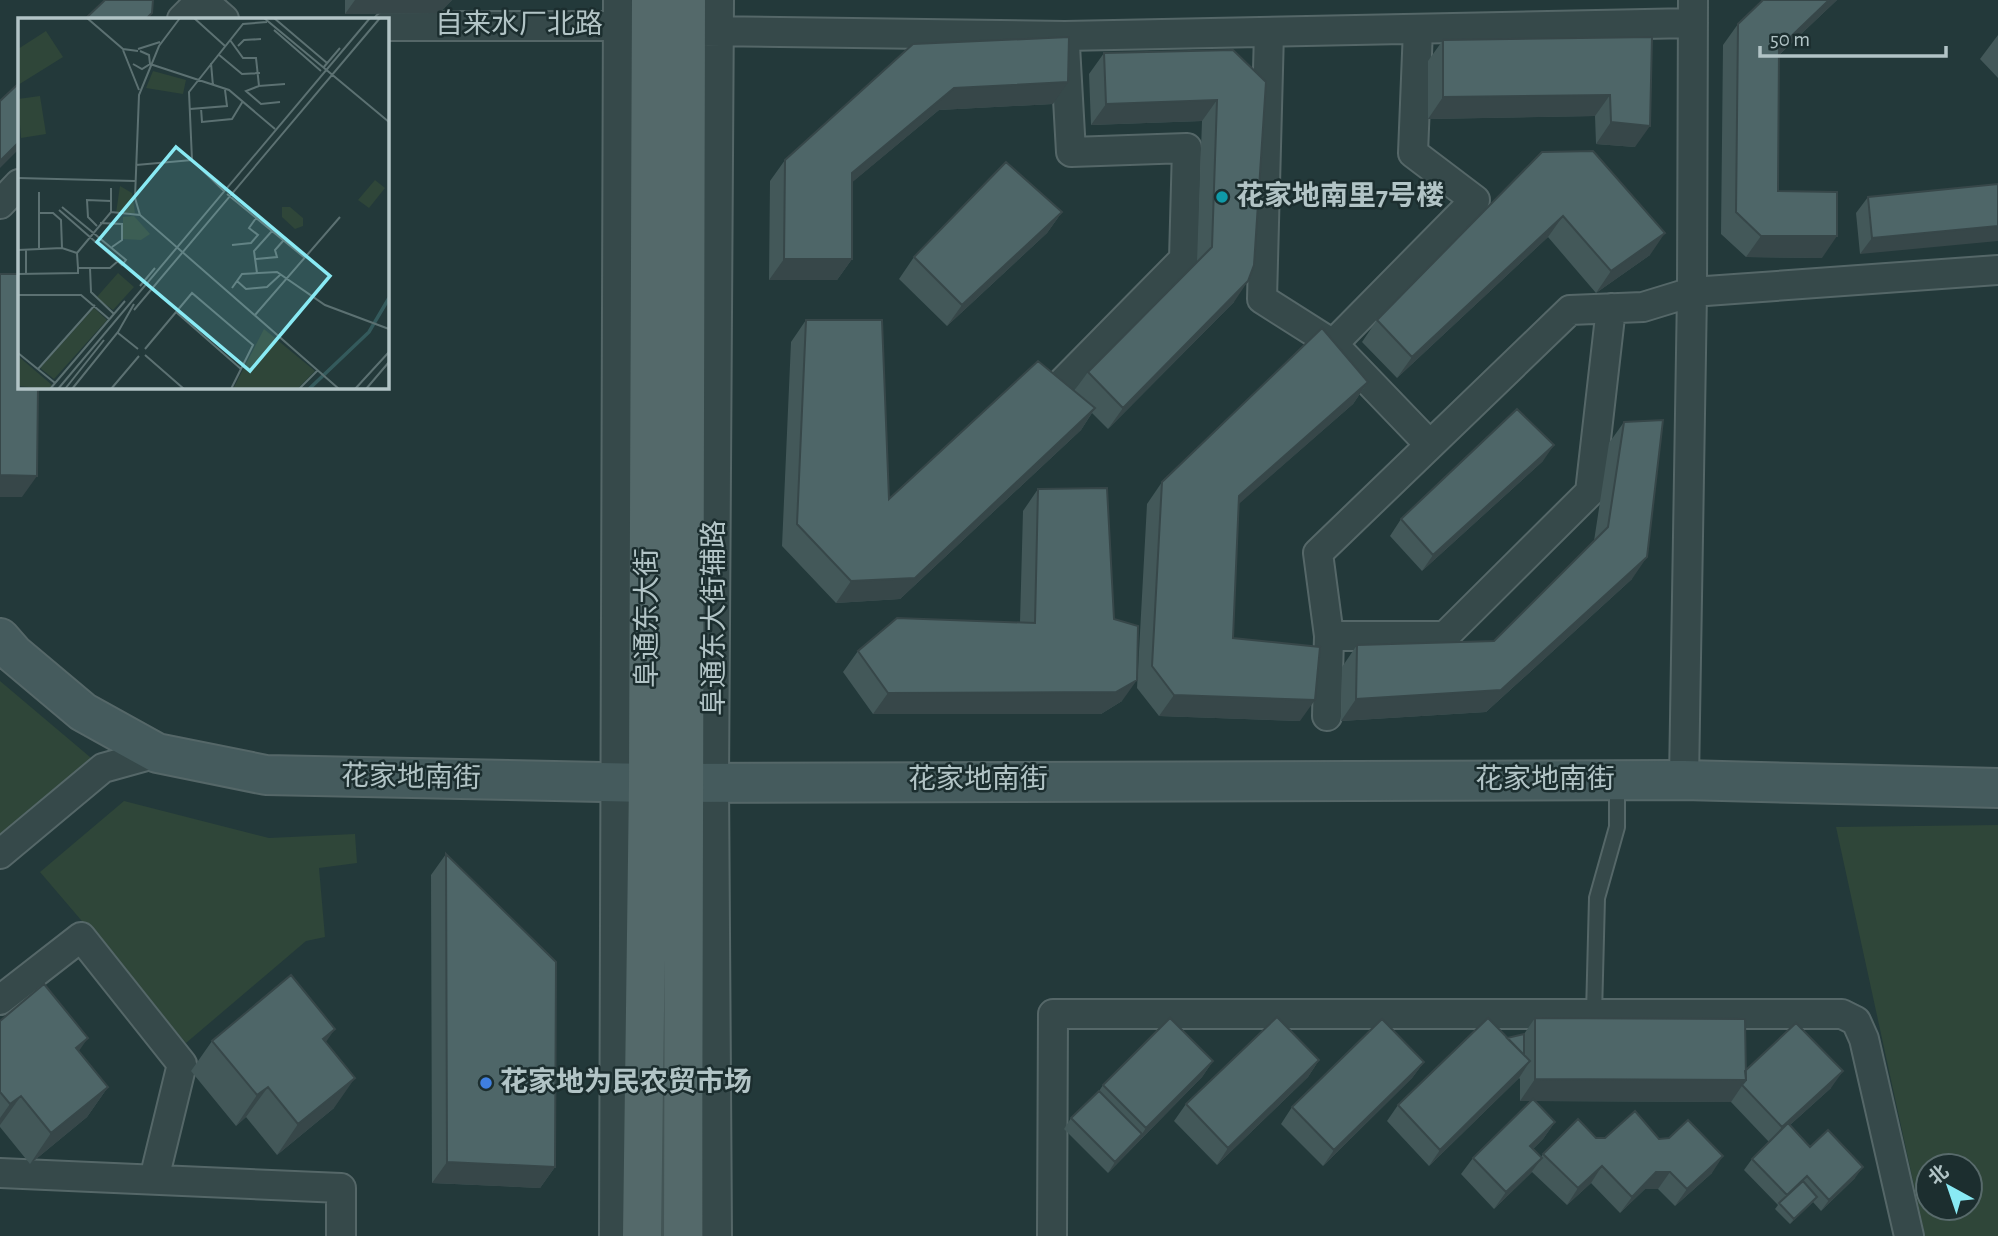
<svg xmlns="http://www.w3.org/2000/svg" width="1998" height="1236" font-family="'Alegreya Sans','Noto Sans SC',sans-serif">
	<rect width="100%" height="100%" fill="#23393a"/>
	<path fill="#2f4639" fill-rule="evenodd" d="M0,681L103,768L0,854Z
		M124,801L269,838L355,834L357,863L319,868L325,937L306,941L186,1043L40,872Z
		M1998,825V1236H1925L1836,827ZM1970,1166V1208H1928V1166Z"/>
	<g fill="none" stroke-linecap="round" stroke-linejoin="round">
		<g stroke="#556768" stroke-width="18">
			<path id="lane" d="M1594,1014L1597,898L1617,827V781"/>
		</g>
		<g stroke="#556768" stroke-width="32">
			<path id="street" d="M202,0L224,19
				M182,19L201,0
				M387,26H637
				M702,31L1065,36L1693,23
				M1269,32L1262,299L1333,344L1430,445
				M0,204L19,184
				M1333,344L1475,200L1413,153L1418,29
				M1054,391L1184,259L1187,148L1071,152L1065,46
				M1329,636H1445L1590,492L1611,308
				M1327,716L1329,636L1318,553L1570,310L1643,307L1692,292L1998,270
				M1684,780L1692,292L1693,0
				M0,854L103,768L157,753
				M0,1000L81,937L182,1064L154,1179
				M0,1173L341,1188V1236
				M614,1236L618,0
				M717,1236L714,781L719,0
				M1052,1236L1053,1014H1842L1856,1021L1864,1039L1909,1236"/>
		</g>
		<g stroke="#556768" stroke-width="42">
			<path id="secondary" d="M0,638L14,654L83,712L157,753L266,775L648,783L1684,780L1998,788"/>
		</g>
		<g stroke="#435556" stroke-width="42">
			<path id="primary" d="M642,1236L648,783L651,0
				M683,1236L686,0"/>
		</g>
		<use href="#lane" stroke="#36494a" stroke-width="14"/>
		<use href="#street" stroke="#36494a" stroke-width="28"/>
		<use href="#secondary" stroke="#455b5d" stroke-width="38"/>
		<use href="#primary" stroke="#54696a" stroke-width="38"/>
	</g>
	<path fill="#435859" d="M345,0H452L439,13L345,14Z
		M1763,0H1837L1779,55L1778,191L1822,258L1746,257L1721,234L1723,45L1738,24Z
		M1998,35V78L1980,59Z
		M1652,37L1635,147L1596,144L1595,116L1428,119V61L1443,40Z
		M913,44L1053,104L939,110L852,182V259L837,280H769L770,181L785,160Z
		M1233,50L1234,302L1108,429L1092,413L1081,430L900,599L836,603L782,546L791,342L806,320L889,499L1074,391L1088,372L1197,262L1202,121L1091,125L1089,74L1104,53Z
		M1542,152L1650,255L1596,293L1548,237L1397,378L1362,342L1377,320Z
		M1998,185L1860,254L1856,213L1868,197Z
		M1062,212L1047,233L947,326L899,279L914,257Z
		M1368,382L1353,404L1238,504L1233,638L1300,721L1159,716L1137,688L1147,504L1162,482Z
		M1624,422L1632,579L1486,712L1341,721L1342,667L1357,645L1494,641L1594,541L1609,443Z
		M1543,461L1422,571L1390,536L1401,519Z
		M1038,489L1114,619L1122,701L1101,714H873L843,672L858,651L1020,622L1023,511Z
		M446,854L555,1167L540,1188L432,1183L431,875Z
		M1535,1018L1745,1071L1831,1088L1790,1125L1810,1147L1855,1178L1821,1211L1813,1202L1790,1224L1775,1209L1778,1205L1744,1170L1752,1159L1769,1142L1731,1102L1534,1101L1555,1122L1543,1139L1533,1149L1541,1157L1543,1154L1596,1138L1659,1139L1712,1173L1675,1206L1658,1189H1645L1620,1213L1591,1183L1567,1205L1532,1172L1494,1209L1461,1174L1473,1158L1532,1101H1520V1079L1519,1078L1429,1166L1387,1121L1398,1105L1507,1038L1524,1034Z
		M0,1021L79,1051L108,1087L87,1117L30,1164L0,1127Z
		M212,1041L326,1042L334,1108L277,1155L246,1117L236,1126L191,1071Z
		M1319,1060L1308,1077L1217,1165L1174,1121L1186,1104Z
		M1213,1061L1202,1077L1108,1173L1064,1129L1071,1118L1099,1091L1103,1085Z
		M1424,1062L1412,1078L1323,1166L1281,1124L1292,1107Z"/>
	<path fill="#374749" d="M355,0H452L439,13L345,14Z
		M1829,0H1837L1764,69L1779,48Z
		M1068,82L1053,104L939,110L837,195L852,173L954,88Z
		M1610,95L1595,116L1428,119L1443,97Z
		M1217,100L1202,121L1091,125L1106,104Z
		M1611,122L1650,126L1635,147L1596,144Z
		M19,142V149L0,168V161Z
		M1062,212L1047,233L947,326L962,305Z
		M1563,216L1548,237L1397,378L1412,357Z
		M1998,226V241L1860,254L1872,238Z
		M1665,233L1650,255L1596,293L1611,271Z
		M1761,236H1837L1822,258L1746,257Z
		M784,259H852L837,280H769Z
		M1248,281L1234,302L1108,429L1123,408Z
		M1368,382L1353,404L1224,517L1239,496Z
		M1095,408L1081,430L900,599L836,603L851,581Z
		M1554,445L1543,461L1422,571L1433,555Z
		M0,475L37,476L22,497H0Z
		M1647,557L1632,579L1486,712L1341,721L1356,699L1501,690Z
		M1137,680L1122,701L1101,714H873L888,693Z
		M1174,695L1315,700L1300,721L1159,716Z
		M335,1029L314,1059L323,1039Z
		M88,1038L67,1068L76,1048Z
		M1319,1060L1308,1077L1217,1165L1228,1148Z
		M1213,1061L1202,1077L1108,1173L1115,1162L1142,1134L1146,1128Z
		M1530,1061L1519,1078L1429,1166L1440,1150Z
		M1424,1062L1412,1078L1323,1166L1334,1150Z
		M1843,1071L1831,1088L1770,1143L1782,1127Z
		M355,1078L334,1108L277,1155L298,1124Z
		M1535,1079L1746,1080L1731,1102L1520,1101Z
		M108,1087L87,1117L30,1164L51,1133Z
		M268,1087L246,1117L236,1126L257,1095Z
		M21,1096L0,1125V1118L10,1104Z
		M1555,1122L1543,1139L1519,1162L1530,1146Z
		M1723,1156L1712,1173L1675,1206L1687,1189Z
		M1542,1158L1530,1174L1494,1209L1506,1192Z
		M447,1162L555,1167L540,1188L432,1183Z
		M1602,1166L1591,1183L1567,1205L1578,1188Z
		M1863,1167L1855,1178L1821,1211L1829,1200Z
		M1656,1172H1670L1658,1189H1645L1620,1213L1632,1197Z
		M1817,1197L1813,1202L1790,1224L1794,1219Z"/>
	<path fill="#4e6668" stroke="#374749" stroke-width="2" d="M105,0H153L152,13L146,19H85Z
		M1763,0H1829L1779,48L1778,191L1837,192V236H1761L1736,212L1738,24Z
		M1069,37L1068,82L954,88L852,173V259H784L785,160L913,44Z
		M1652,37L1650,126L1611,122L1610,95L1443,97V40Z
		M1233,50L1266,82L1254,265L1248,281L1123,408L1088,372L1212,247L1217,100L1106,104L1104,53Z
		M19,83V142L0,161V101Z
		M1593,151L1665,233L1611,271L1563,216L1412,357L1377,320L1542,152Z
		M1006,162L1062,212L962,305L914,257Z
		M1998,184V226L1872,238L1868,197Z
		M0,274H19V387H38L37,476L0,475Z
		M806,320H882L889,499L1038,361L1095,408L915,578L851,581L797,524Z
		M1322,328L1368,382L1239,496L1233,638L1320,647L1315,700L1174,695L1152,666L1162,482Z
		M1517,409L1554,445L1433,555L1401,519Z
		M1663,420L1647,557L1501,690L1356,699L1357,645L1494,641L1608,527L1624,422Z
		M1107,488L1114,619L1138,626L1137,680L1116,692L888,693L858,651L897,618L1035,623L1038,489Z
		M446,854L556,962L555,1167L447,1162Z
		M291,975L335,1029L323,1039L355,1078L298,1124L268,1087L257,1095L212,1041Z
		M44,984L88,1038L76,1048L108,1087L51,1133L21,1096L10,1104L0,1092V1021Z
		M1277,1017L1319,1060L1228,1148L1186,1104Z
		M1170,1018L1213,1061L1146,1128L1103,1085Z
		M1488,1018L1530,1061L1440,1150L1398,1105Z
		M1535,1018L1745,1019L1746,1080L1535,1079Z
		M1382,1019L1424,1062L1334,1150L1292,1107Z
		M1796,1023L1843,1071L1782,1127L1742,1085L1746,1080L1745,1071Z
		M1524,1034V1055L1507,1038Z
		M1099,1091L1142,1134L1115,1162L1071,1118Z
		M1533,1099L1555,1122L1530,1146L1542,1158L1506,1192L1473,1158Z
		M1635,1111L1659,1139L1669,1138L1688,1120L1723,1156L1687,1189L1670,1172H1656L1632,1197L1602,1166L1578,1188L1543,1154L1578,1119L1596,1138H1605Z
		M1788,1123L1810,1147L1828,1130L1863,1167L1829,1200L1807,1176L1787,1195L1752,1159Z
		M1803,1181L1817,1197L1794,1219L1779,1203Z"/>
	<circle fill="#0f9aa8" stroke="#1c2e2f" stroke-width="2.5" cx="1222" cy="197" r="7"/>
	<circle fill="#3f7fe0" stroke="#1c2e2f" stroke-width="2.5" cx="486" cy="1083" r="7"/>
	<g text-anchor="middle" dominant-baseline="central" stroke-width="5" stroke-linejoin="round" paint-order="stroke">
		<g font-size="28" fill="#b2c4c6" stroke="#1c2e2f">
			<text x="519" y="25">自来水厂北路</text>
			<text transform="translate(648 618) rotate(-90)">阜通东大街</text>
			<text transform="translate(715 618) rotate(-90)">阜通东大街辅路</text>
			<text transform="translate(411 778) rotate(1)">花家地南街</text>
			<text x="978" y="780">花家地南街</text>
			<text x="1545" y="780">花家地南街</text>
		</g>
		<g font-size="28" font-weight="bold" fill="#b2c4c6" stroke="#1c2e2f" text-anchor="start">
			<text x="1236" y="197">花家地南里7号楼</text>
			<text x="500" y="1083">花家地为民农贸市场</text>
		</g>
	</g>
	<g transform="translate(18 18)">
		<rect width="371" height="371" fill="#23393a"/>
		<path d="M28,13L45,39L0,67V31ZM135,53L168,62L165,76L128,70ZM22,78L28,116L3,120L0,81ZM357,162L367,170L351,190L340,182ZM102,168L114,175L117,195H98ZM264,189H272L285,200V208L277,211L264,199ZM116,198L132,216L123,222L105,221V199ZM100,255L116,269L95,292L78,280ZM76,290L89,302L36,361L22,350ZM246,311L297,353L279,371H215ZM0,338L34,367L30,371L0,368Z" fill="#2f4639"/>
		<path fill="none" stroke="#345a5c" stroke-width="3.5" d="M291,371L351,314L371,280"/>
		<path fill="none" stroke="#5c7172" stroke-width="2" d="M69,0L105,31L120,33M162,0L141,28L121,77L117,180L122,197L321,371M176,0L207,28M246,0L371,104M256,0L309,45M256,12L303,53M212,22L225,40H238L241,68L267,66M220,28L226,22L243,21M120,31L142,24M105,32L121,72M200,36L224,56L242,55M193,45L195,68M115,46L124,51L132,46L131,37L122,33M132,46L211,72L257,111M305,50L322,30M241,68L228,73L243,86L262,84M183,90L184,104L214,101L225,83M172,91L209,88L207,72M174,142L171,74L225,6L249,4M118,147L174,142L206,173M0,160L117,163M93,170V194M209,176L287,240M41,192L104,247L108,242L44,189M21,195H35L43,202L44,230M82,205L104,206V222L94,229M79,208L70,199L69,182L93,183M214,227L233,225L240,217L231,210L238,200M21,230V174M8,231V256M0,232L44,230L59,235L60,250H92L100,243M59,235L93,194L122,197M238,241L259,239L257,232L265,223M72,250L73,274L96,296M239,255L236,233L254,213M0,256L60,255V250M219,263L228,271L249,269L262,257M122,268L137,250M214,270L224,256L259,254L307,287L371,311M0,277H63L91,301M116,292L362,0M158,294L223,351M237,297L322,199M100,315L120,331M127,331L174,275L235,327L213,371M0,335L37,365M127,337L166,371M20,351L77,287M32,371L107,283M40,371L352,0M47,371L86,322M54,371L100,314L116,286M93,371L121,338M281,371L300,352M337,371L371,334M348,371L371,344"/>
		<path fill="#89eaf4" fill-opacity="0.15" stroke="#89eaf4" stroke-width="3.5" d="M158,129L312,258L232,353L79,224Z"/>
		<rect width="371" height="371" fill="none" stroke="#b2c4c6" stroke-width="3.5"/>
	</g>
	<g transform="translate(1949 1187) rotate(320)"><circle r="33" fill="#1c2e2f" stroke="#586a6b" stroke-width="2"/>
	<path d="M0-5L12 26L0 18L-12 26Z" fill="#89eaf4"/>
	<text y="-10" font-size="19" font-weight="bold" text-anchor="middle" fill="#b2c4c6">北</text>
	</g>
	<path d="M1760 46v10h186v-10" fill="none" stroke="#b2c4c6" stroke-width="3.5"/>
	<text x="1770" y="46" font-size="21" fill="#b2c4c6" stroke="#1c2e2f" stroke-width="5" paint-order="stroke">50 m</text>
</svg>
